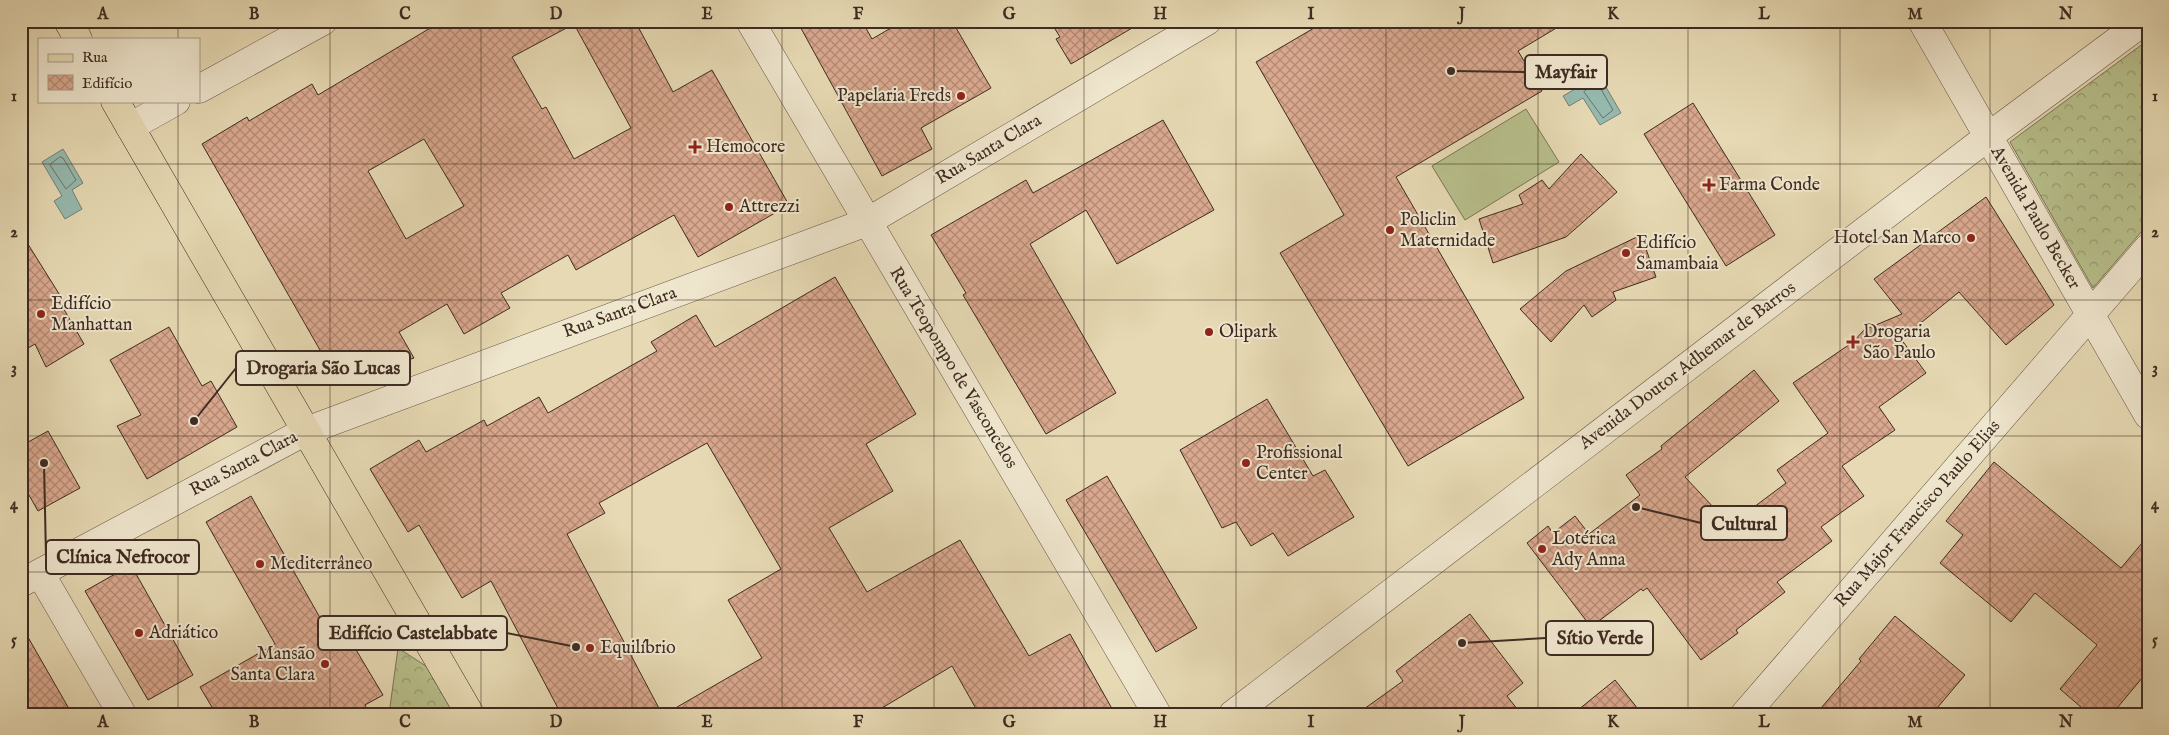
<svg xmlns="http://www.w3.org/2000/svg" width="2169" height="735" font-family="'IM FELL English',serif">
	<defs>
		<pattern id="forest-crowns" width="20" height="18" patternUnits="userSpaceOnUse" patternTransform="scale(1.25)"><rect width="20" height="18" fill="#b7bf8b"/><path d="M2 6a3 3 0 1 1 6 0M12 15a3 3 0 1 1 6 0" fill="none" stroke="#969b71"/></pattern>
		<pattern id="building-cross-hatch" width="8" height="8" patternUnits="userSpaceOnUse" patternTransform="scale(1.25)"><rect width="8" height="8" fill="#daa88e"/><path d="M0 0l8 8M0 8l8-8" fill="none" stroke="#b28974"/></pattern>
	</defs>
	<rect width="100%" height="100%" fill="#e6d9b3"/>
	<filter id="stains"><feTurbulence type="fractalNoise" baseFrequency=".004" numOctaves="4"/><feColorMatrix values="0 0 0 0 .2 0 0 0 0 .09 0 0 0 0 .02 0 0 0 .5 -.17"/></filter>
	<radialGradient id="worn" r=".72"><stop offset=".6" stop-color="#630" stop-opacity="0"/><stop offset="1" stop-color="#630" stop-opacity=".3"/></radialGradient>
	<path fill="url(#forest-crowns)" stroke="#7a7556" d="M2148,40V224L2093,288L2010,142Z
		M398,648L440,675L462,714H386L390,707Z"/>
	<path fill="#b7bf8b" stroke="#7a7556" d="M1526,109L1559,162L1465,220L1432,166Z"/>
	<path fill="#96bab0" stroke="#738177" d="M1599,75L1621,113L1600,125L1583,98L1569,106L1563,96Z
		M63,149L83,183L72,190L82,209L65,219L54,201L62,196L42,162Z"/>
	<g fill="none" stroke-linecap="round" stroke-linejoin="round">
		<path stroke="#6a7269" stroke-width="1" d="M1595,83L1598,84L1613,110L1603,118L1584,92Z
			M60,157L63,158L76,180L66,189L50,165Z"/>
	</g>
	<path fill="url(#building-cross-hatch)" stroke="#3e2b22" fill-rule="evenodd" d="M442,21H635L673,92L712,70L789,205L698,257L674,215L576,270L568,255L501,293L510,308L464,334L447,304L399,332L414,358L340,385L202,144L247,117L249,121L312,84L318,95ZM574,24L631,128L574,159L546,107L542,109L512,57ZM424,139L464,206L406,239L368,171Z
		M797,21H862L872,39L903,21H952L991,88L921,128L932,149L882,176Z
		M1050,21H1144L1071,64L1056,39L1060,37Z
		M1326,21H1568L1518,51L1542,91L1396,177L1524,398L1408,466L1280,253L1344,215L1256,62Z
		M1693,103L1775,235L1726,266L1644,134Z
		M1163,120L1214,210L1117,264L1086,210L1030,244L1116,393L1046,434L963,295L966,293L931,235L1026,180L1033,193Z
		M1581,154L1617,192L1566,237L1493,263L1479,219L1523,204L1519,195L1542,180L1549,189Z
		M1986,197L2054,305L2006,345L1959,292L1901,339L1926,373L1879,407L1895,430L1842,466L1864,496L1821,527L1832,541L1777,582L1785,592L1736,630L1738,633L1701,660L1647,588L1643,591L1641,589L1591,627L1527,543L1548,526L1553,533L1575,516L1589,534L1640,495L1626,475L1662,449L1661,446L1754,370L1779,401L1685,477L1730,525L1786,483L1777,470L1828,433L1793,383L1853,342L1864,330L1902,314L1874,279Z
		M21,233L61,297L58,299L84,344L46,367L35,344L21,352Z
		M1641,235L1656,277L1613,292L1616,300L1592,317L1584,305L1551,342L1520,309L1566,271Z
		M835,277L916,414L866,444L893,491L829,528L867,592L960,540L1029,656L1070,634L1115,714H979L952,666L872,714H665L762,658L728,600L781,569L707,443L599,503L605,513L567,534L662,714H561L491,581L462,598L419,525L408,532L370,469L419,440L426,452L484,420L487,426L539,397L548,413L657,351L651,342L696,315L715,347Z
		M169,327L202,386L211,381L237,427L147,479L117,426L141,415L110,360Z
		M1267,399L1313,476L1325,470L1354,517L1288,556L1273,533L1251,546L1236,522L1222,528L1180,450Z
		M48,431L80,488L38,511L21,481V446Z
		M1994,462L2121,568L2148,536V671L2112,714H2089L2060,689L2097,645L2035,593L2011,622L1940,563L1963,535L1946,521Z
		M1107,476L1197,628L1156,652L1066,500Z
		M251,496L327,630L340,623L383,695L365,705L370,714H216L200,687L275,644L206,522Z
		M131,565L193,675L148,700L85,591Z
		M1470,614L1523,683L1507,696L1521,714H1357L1403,681L1396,671Z
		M1895,616L1965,675L1932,714H1816L1861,661L1859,659Z
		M21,625L72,714H21Z
		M1615,680L1642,714H1573Z"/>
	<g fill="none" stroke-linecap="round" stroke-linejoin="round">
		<g stroke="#685646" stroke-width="29">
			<path id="minor" d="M750,21L1157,714
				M1922,21L2148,415
				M199,89L323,21
				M130,127L176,101
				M40,573L122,714
				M21,583L306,431L867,222L1207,21
				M1233,714L1989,136L2144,21
				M1745,714L2148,248"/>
		</g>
		<g stroke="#3e2b22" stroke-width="29">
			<path id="major" d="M68,21L78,39
				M115,101L470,714"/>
		</g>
		<use href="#minor" stroke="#efe6ce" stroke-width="28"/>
		<use href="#major" stroke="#e6d9b3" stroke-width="28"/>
	</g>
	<path fill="none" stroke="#3e2b22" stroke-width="1" stroke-opacity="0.55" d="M178,21V39M330,21V714M481,21V714M632,21V714M782,21V714M934,21V714M1084,21V714M1236,21V714M1386,21V714M1538,21V714M1688,21V714M1840,21V714M1990,21V714M178,101V714M21,164H2148M21,300H2148M21,436H2148M21,572H2148"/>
	<g fill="#8f2418" stroke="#efe6ce" stroke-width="2">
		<circle cx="961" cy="96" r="5"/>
		<path d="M692.5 139.5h5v5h5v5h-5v5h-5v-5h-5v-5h5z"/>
		<path d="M1706.5 177.5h5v5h5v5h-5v5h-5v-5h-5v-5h5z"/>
		<circle cx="729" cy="207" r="5"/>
		<circle cx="1390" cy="230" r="5"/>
		<circle cx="1971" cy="238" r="5"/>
		<circle cx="1626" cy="253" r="5"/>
		<circle cx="41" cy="314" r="5"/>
		<circle cx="1209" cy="332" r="5"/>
		<path d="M1850.5 334.5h5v5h5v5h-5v5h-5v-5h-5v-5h5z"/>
		<circle cx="1246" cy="463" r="5"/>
		<circle cx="1542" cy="549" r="5"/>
		<circle cx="260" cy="564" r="5"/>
		<circle cx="139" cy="633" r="5"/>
		<circle cx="590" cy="648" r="5"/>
		<circle cx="325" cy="664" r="5"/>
	</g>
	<g text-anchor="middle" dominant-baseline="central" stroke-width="4" stroke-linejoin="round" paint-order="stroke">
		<g font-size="18" fill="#3e2b22" stroke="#efe6ce" text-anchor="start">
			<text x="951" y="96" text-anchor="end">Papelaria Freds</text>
			<text x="706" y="147">Hemocore</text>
			<text x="1719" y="185">Farma Conde</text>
			<text x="739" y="207">Attrezzi</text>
			<text x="1400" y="220">Policlin<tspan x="1400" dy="21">Maternidade</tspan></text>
			<text x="1961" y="238" text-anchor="end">Hotel San Marco</text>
			<text x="1636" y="243">Edifício<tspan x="1636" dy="21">Samambaia</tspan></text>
			<text x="51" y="304">Edifício<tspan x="51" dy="21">Manhattan</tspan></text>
			<text x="1219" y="332">Olipark</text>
			<text x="1863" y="332">Drogaria<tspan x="1863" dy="21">São Paulo</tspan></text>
			<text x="1256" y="453">Profissional<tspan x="1256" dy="21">Center</tspan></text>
			<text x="1552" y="539">Lotérica<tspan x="1552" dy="21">Ady Anna</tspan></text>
			<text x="270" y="564">Mediterrâneo</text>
			<text x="149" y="633">Adriático</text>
			<text x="600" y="648">Equilíbrio</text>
			<text x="315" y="654" text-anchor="end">Mansão<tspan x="315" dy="21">Santa Clara</tspan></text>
		</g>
		<g font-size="18" fill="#3e2b22" stroke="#efe6ce">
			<text transform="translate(989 150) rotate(-31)">Rua Santa Clara</text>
			<text transform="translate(2035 218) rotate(60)">Avenida Paulo Becker</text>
			<text transform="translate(620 313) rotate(-20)">Rua Santa Clara</text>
			<text transform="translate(1688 366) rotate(-37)">Avenida Doutor Adhemar de Barros</text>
			<text transform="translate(953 368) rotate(59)">Rua Teopompo de Vasconcelos</text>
			<text transform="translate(244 464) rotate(-28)">Rua Santa Clara</text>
			<text transform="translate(1918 514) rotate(-49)">Rua Major Francisco Paulo Elias</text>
		</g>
	</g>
	<path fill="none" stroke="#3e2b22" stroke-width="2" d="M1451 71L1525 72M194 421L236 368M1636 507L1701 523M44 463L46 557M576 647L507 633M1462 643L1546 638"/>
	<g fill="#3e2b22" stroke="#efe6ce" stroke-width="2">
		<circle cx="1451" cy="71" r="5"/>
		<circle cx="194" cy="421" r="5"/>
		<circle cx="1636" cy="507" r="5"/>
		<circle cx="44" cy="463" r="5"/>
		<circle cx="576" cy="647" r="5"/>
		<circle cx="1462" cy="643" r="5"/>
	</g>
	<g fill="#efe6ce" stroke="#3e2b22" stroke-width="2">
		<rect x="1525" y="55" width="82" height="34" rx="5"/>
		<rect x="236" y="351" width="174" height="34" rx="5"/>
		<rect x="1701" y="506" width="86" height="34" rx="5"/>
		<rect x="46" y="540" width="153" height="34" rx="5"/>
		<rect x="318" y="616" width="189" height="34" rx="5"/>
		<rect x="1546" y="621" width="107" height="34" rx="5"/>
	</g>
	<g font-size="19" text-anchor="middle" font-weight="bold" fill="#3e2b22">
		<text x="1566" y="78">Mayfair</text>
		<text x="323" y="374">Drogaria São Lucas</text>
		<text x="1744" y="530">Cultural</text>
		<text x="123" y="563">Clínica Nefrocor</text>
		<text x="413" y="639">Edifício Castelabbate</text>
		<text x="1600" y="644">Sítio Verde</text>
	</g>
	<rect width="2169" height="735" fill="none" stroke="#e6d9b3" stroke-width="55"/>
	<rect x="38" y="38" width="162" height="65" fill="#efe6ce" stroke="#a89b89"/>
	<rect x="48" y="54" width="25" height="8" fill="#e6d9b3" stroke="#a89b89"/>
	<text x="82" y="62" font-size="15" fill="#3e2b22">Rua</text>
	<rect x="48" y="75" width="25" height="15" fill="url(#building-cross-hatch)" stroke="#a89b89"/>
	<text x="82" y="88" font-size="15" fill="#3e2b22">Edifício</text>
	<rect x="28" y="28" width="2114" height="680" fill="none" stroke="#3e2b22" stroke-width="2"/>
	<g font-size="16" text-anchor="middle" font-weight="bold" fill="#3e2b22">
		<text x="103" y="19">A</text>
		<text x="254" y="19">B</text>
		<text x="405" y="19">C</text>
		<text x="556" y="19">D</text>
		<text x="707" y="19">E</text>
		<text x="858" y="19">F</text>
		<text x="1009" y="19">G</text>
		<text x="1160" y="19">H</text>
		<text x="1311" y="19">I</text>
		<text x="1462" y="19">J</text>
		<text x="1613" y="19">K</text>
		<text x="1764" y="19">L</text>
		<text x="1915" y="19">M</text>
		<text x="2066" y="19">N</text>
		<text x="14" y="101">1</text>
		<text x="2155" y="101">1</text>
		<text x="14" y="237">2</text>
		<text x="2155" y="237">2</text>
		<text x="14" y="373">3</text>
		<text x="2155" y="373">3</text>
		<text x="14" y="509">4</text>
		<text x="2155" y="509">4</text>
		<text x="14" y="645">5</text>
		<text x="2155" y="645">5</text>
		<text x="103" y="727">A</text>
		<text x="254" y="727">B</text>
		<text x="405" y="727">C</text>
		<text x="556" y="727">D</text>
		<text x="707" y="727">E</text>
		<text x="858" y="727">F</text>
		<text x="1009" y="727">G</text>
		<text x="1160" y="727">H</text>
		<text x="1311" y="727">I</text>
		<text x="1462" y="727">J</text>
		<text x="1613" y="727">K</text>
		<text x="1764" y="727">L</text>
		<text x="1915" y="727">M</text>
		<text x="2066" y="727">N</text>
	</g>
	<rect width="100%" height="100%" filter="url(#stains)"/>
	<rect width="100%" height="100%" fill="url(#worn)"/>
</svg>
